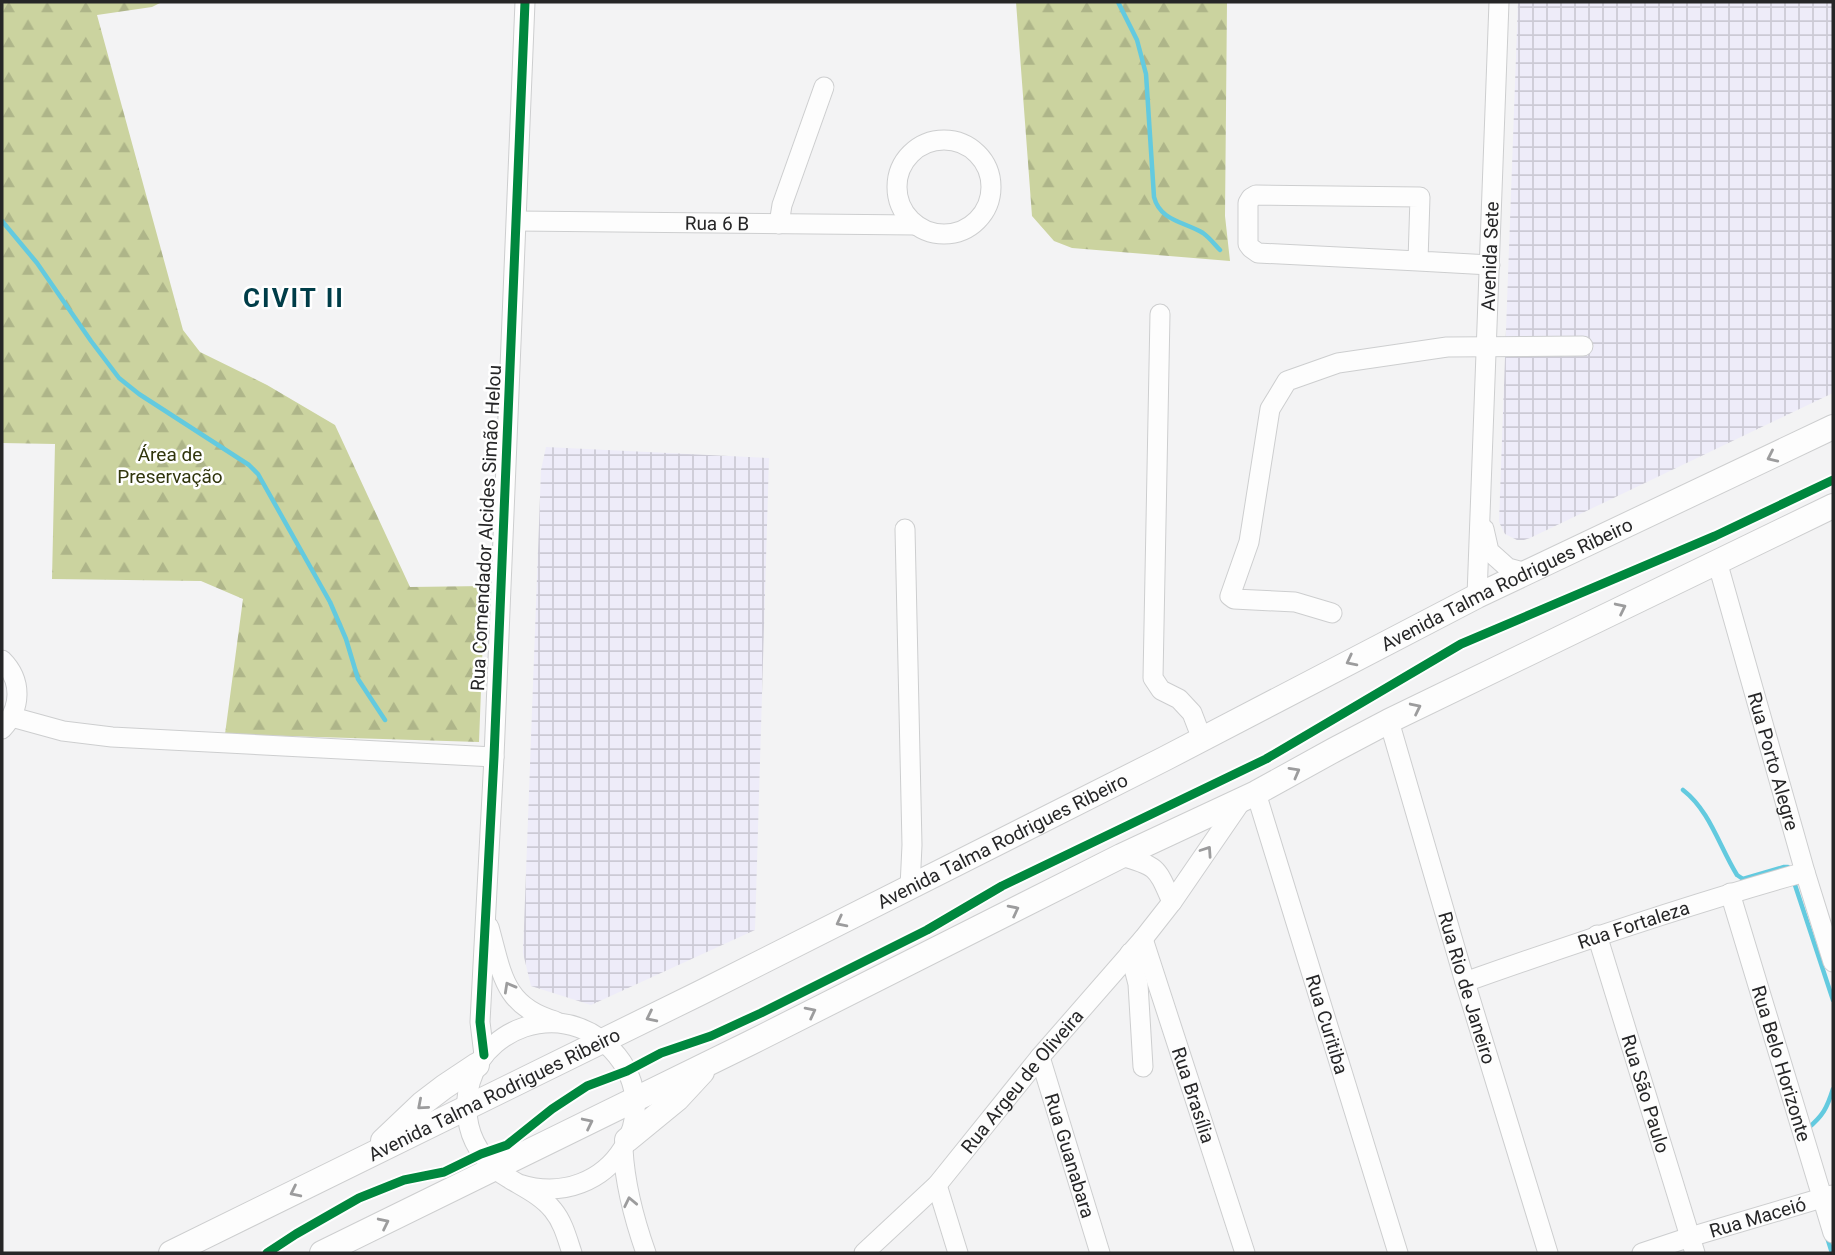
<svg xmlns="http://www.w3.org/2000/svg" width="1835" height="1255" font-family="Roboto,sans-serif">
	<defs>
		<pattern id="industrial-grid" width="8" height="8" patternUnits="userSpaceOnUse" patternTransform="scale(1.75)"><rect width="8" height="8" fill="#eeecf9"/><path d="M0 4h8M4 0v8" fill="none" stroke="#cccad5"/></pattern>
		<pattern id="forest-firs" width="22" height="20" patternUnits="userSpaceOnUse" patternTransform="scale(1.75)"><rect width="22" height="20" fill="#cbd39f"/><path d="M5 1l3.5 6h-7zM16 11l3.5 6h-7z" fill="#aeb589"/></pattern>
	</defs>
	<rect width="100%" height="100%" fill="#f3f3f4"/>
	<path fill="url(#industrial-grid)" d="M1518,2H1833V393L1530,538L1524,540H1517L1505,534L1499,522Z
		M546,447L769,458L755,930L591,1005L531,986L523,953L541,470Z"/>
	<path fill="url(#forest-firs)" d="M2,2H162L152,7L97,15L183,330L200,352L267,385L335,425L410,587L485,586L479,742L225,734L243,599L201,581L52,579L55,444L2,443Z
		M1016,2H1227L1225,216L1230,261L1072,248L1054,241L1032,216Z"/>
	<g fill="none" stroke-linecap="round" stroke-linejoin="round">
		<path stroke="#63cadf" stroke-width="4.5" d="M1118,2L1137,40L1146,74L1154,197C1160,221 1185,222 1203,233C1210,238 1215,245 1220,250
			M2,221L37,263L91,341L119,378L139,394L249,465L258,474L330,602L346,639L358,679L385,720
			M1683,790C1710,811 1719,846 1737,875L1743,879L1784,867H1788L1790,870
			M1794,882L1833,1000
			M1807,1129C1823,1116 1827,1108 1833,1089
			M1827,1237L1832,1253"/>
		<g stroke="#cdcecf" stroke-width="21">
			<g id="minor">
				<circle cx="944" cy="187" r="47"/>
				<path id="s1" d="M517,221L916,225"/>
				<path d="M779,224L782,205L824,87"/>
				<path d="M1418,261L1258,253L1251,248L1248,244V203L1251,198L1256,195L1420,197L1418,261L1490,265"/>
				<path d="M1160,314L1153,678L1161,690L1179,699L1192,713L1202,739"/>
				<path d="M905,529L912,845L910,887"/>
				<path d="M1484,529L1489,551L1508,568L1527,573"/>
				<path id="s2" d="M1717,561L1805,872L1833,962"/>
				<path id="s3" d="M1477,596L1499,2"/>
				<path d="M1332,613L1295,602L1234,599L1230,596L1249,542L1270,409L1287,381L1338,363L1447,347L1583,346"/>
				<path d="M2,660C23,681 21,709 2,729"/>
				<path d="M12,717L63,731L112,737L494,757"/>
				<path id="s4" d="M1389,721L1465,982L1548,1253"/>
				<path id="s5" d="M1256,793L1398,1253"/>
				<path d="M1121,856C1158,866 1157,868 1172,902"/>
				<path id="s6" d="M1730,893L1833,1233"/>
				<path d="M489,927C502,973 503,1006 555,1021"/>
				<path id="s7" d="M1597,935L1695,1253"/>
				<path id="s8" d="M1143,939L1245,1253"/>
				<path d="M1130,953L1138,984L1143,1067"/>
				<path id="s9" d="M1465,982C1578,942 1690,904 1805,872"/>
				<path d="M484,1055L480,1022L494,757L525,2"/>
				<path id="s10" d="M1040,1057L1100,1253"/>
				<path d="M623,1149C625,1186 634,1219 646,1253"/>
				<path d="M519,1184C610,1213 676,1107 606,1044C593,1032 576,1025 559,1023C535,1021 512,1029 495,1044C471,1064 462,1097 469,1126C474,1148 490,1168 510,1179C525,1188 542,1196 553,1210C563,1222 567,1238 572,1253"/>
				<path d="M937,1185L958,1253"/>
				<path id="s11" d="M864,1253L937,1185L1040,1057L1143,939L1172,902L1242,800"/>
				<path id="s12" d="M1642,1253L1690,1237L1832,1195"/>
			</g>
		</g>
		<g stroke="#cdcecf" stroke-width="26">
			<g id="major">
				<path d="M627,1140L677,1099L702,1072"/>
				<path d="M383,1141L423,1103L444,1087L477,1065"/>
				<path id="s13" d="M171,1253L700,993L1164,759L1477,596L1833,427"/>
				<path d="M322,1253L750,1043L1121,856L1256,793L1334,750L1389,721L1833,506"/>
			</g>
		</g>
		<use href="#minor" stroke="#fdfdfd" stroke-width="19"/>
		<use href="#major" stroke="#fdfdfd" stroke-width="24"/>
		<g stroke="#fff" stroke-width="13">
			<path id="cycleway" d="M484,1055L480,1022L494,757L525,2
				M267,1253L296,1234L359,1198L404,1180L444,1172L481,1154L507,1145L552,1109L587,1086L627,1071L661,1053L711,1036L761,1013L927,930L1002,886L1266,759L1461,644L1715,536L1833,480"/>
		</g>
		<use href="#cycleway" stroke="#00873e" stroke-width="9"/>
	</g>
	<defs><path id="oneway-chevron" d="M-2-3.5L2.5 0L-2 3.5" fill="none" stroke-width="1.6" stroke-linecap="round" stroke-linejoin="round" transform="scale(1.75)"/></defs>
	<g stroke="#9c9c9d">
		<use href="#oneway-chevron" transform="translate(1772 457) rotate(155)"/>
		<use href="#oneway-chevron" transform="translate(1621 608) rotate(-26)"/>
		<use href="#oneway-chevron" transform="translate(1351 661) rotate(153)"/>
		<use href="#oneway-chevron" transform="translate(1416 708) rotate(-26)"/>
		<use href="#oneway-chevron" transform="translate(1295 772) rotate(-29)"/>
		<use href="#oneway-chevron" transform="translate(1207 851) rotate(-56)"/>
		<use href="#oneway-chevron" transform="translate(1014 910) rotate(-27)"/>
		<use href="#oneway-chevron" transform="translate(841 922) rotate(153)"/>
		<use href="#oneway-chevron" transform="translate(509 987) rotate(-119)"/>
		<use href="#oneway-chevron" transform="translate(811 1012) rotate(-27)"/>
		<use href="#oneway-chevron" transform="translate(651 1017) rotate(154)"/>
		<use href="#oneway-chevron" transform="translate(422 1105) rotate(139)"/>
		<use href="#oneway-chevron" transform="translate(588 1123) rotate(-26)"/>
		<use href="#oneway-chevron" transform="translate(295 1192) rotate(154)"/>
		<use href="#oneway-chevron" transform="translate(630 1202) rotate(-102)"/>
		<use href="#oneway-chevron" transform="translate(384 1223) rotate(-26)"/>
	</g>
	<g text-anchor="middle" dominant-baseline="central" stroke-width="5" stroke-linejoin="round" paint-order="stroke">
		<g font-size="19" fill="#262627" stroke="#fff">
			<text stroke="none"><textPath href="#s1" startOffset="200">Rua 6 B</textPath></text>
			<text stroke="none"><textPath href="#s3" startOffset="340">Avenida Sete</textPath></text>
			<text transform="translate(486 528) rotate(-87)">Rua Comendador Alcides Simão Helou</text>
			<text stroke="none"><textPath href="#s13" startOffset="1494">Avenida Talma Rodrigues Ribeiro</textPath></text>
			<text stroke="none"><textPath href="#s2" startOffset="208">Rua Porto Alegre</textPath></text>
			<text stroke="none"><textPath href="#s13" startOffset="928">Avenida Talma Rodrigues Ribeiro</textPath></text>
			<text stroke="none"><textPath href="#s9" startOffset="178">Rua Fortaleza</textPath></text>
			<text stroke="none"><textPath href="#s4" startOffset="278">Rua Rio de Janeiro</textPath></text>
			<text stroke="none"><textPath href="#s5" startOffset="242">Rua Curitiba</textPath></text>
			<text stroke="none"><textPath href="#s6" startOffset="178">Rua Belo Horizonte</textPath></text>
			<text stroke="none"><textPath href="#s11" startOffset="234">Rua Argeu de Oliveira</textPath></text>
			<text stroke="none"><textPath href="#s13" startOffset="360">Avenida Talma Rodrigues Ribeiro</textPath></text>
			<text stroke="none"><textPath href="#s7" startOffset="166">Rua São Paulo</textPath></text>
			<text stroke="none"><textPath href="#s8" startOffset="164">Rua Brasília</textPath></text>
			<text stroke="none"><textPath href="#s10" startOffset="103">Rua Guanabara</textPath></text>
			<text stroke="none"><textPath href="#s12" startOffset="121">Rua Maceió</textPath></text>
		</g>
		<g font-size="19" fill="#30350c" stroke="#fff">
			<text x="170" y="454">Área de<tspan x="170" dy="22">Preservação</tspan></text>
		</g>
		<g font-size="26" font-weight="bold" letter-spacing="2" fill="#003d48" stroke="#fff">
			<text x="294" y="298">CIVIT II</text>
		</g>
	</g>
	<rect width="1835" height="1255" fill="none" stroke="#262627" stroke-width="7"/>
</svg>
